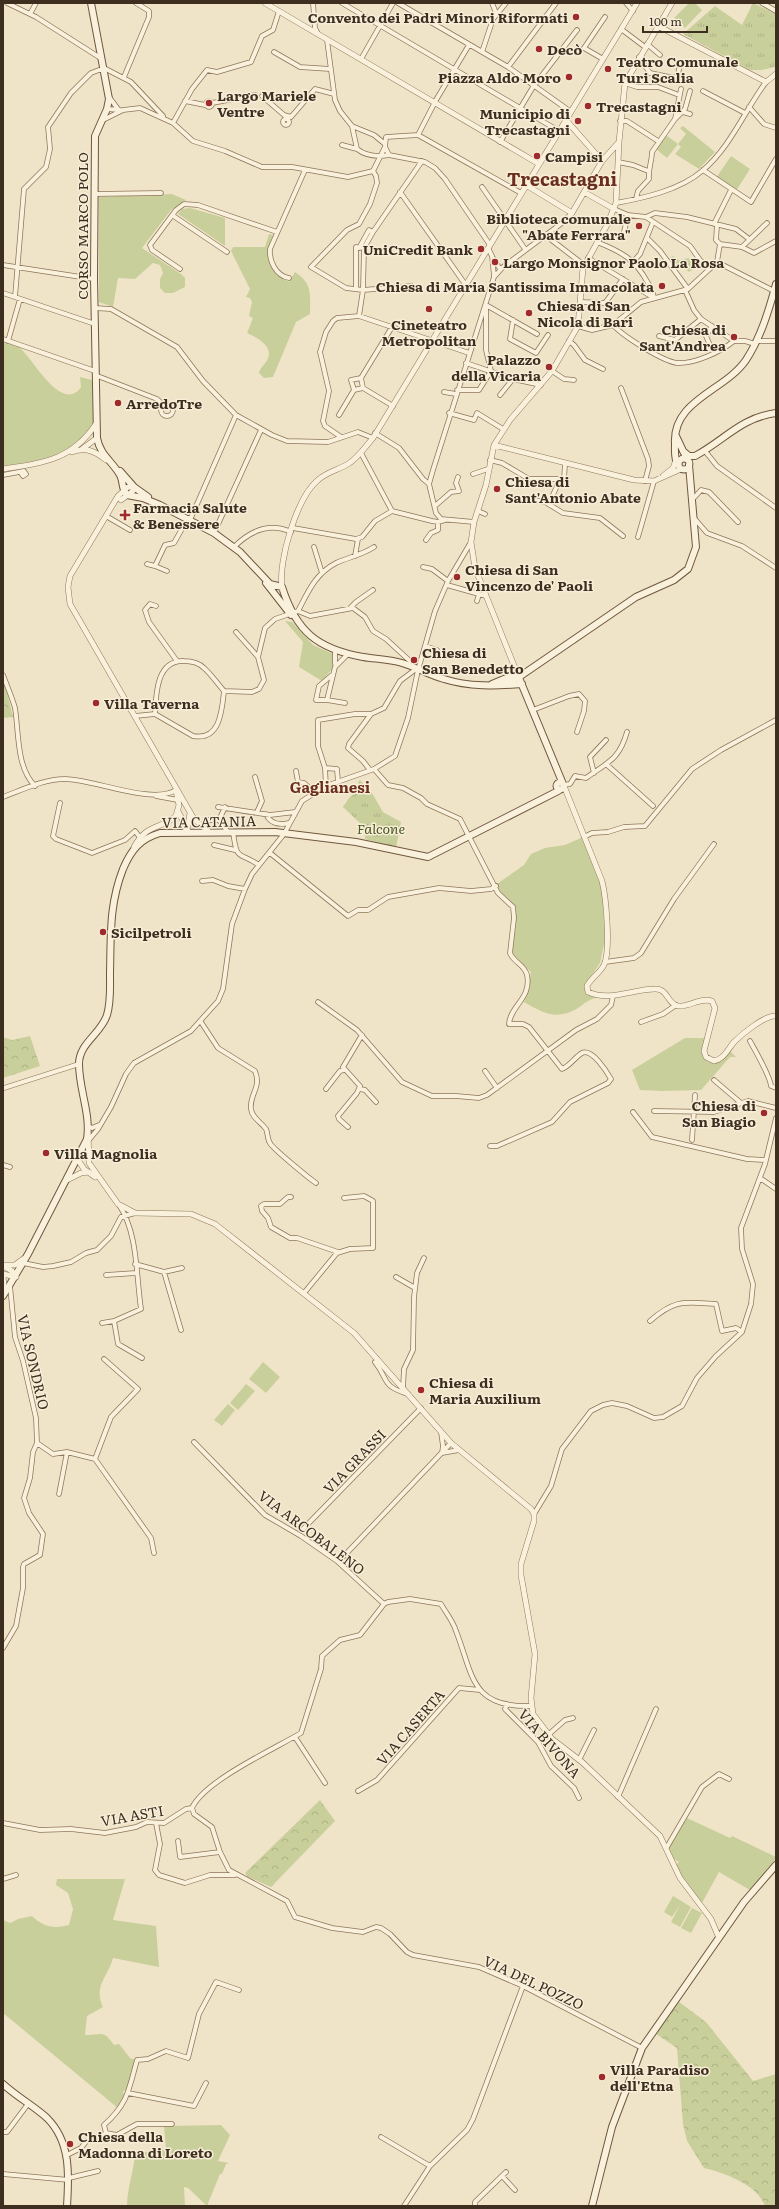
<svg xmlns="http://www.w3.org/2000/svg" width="779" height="2209" font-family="Literata,serif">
	<defs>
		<pattern id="forest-crowns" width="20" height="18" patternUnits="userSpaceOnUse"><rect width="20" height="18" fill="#c9cf9b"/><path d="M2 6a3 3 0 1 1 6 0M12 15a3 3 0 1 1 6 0" fill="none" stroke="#aeb285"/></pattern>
		<pattern id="park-tufts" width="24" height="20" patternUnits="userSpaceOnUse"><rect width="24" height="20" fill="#c9cf9b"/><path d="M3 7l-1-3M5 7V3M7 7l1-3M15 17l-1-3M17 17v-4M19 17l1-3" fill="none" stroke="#aeb285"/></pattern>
	</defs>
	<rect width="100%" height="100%" fill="#f0e4c8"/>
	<path fill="#c9cf9b" d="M689,3H695L702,10L685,28L674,18Z
		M683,126L715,152L699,169L675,154L681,147L678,144L667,158L656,149L666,135L678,144L686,134L680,128Z
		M731,156L750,169L736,191L716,178Z
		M172,194L186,200L171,210L142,248L181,274L185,278V287L173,293H165L160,288V279L163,273L160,265L153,263L135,279L118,278L113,307L99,302V197Z
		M190,208L225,218V246L178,214L182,209Z
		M269,234L273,235C266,255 267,273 289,282L295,272C313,284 310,294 310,314L296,322L273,377L264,378L259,373C260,368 263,366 266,362C276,347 258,338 247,333L253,318L249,316L252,302L250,298L246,297L250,289L231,251L233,247H265Z
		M673,256L679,260L689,258L697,267L689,272L681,265L676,271L668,259Z
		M3,341C8,343 16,344 20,348C34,360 62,414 81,387L80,377L92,380L93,426C63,458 45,460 3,466Z
		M285,621L292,622L313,645L333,654L332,669L322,681L299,667L303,642Z
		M583,837L602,887L605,940L600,963L584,987L586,992L600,997C591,998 585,1003 578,1008C557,1021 543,1013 524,1002L527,995L531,972L512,954C513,941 520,917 513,905C508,895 501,897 497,884L524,865L531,854L545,848L565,845Z
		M685,1038H705C702,1045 700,1055 708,1062H720L730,1051L736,1057H730L701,1090L662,1091L640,1090L632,1070Z
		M263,1362L280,1377L266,1393L249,1379Z
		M246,1384L255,1391L238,1410L230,1403Z
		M228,1404L235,1410L222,1426L214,1420Z
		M687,1818L730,1838L732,1836L776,1857V1859L750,1890L719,1872L702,1903L686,1884L676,1865L679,1862L674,1859L669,1848Z
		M57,1879H125L113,1920L156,1926L159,1967L113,1958C108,1977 93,1986 103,2007L87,2016L85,2035C102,2035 103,2029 114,2045L119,2044L131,2059H135L128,2089L123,2091L124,2097L119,2109L3,2013V1920L10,1923L18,1919L32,1916C44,1927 53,1929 69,1925L73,1909L68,1893L56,1885Z
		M673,1896L691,1907L680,1927L671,1922L680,1905L672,1917L664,1912Z
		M692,1908L702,1913L691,1933L681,1928Z
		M221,2125L230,2135L218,2161L229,2163L226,2164L222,2174H220L207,2206L188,2188L184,2187L185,2206H127C127,2188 134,2171 135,2153L166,2150L164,2126Z"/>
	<path fill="url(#forest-crowns)" d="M3,675L13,717L3,718Z
		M30,1036L40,1066L3,1078V1037L12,1040Z
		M320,1800L335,1821L271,1887L248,1877L245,1873Z
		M679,2002L706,2022L753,2081L776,2074V2206H765C757,2184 724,2173 704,2168L687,2141L683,2124L677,2048L656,2034Z"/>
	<path fill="url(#park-tufts)" d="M753,3L776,14L775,67L762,70H750L683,34L715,6L742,25Z
		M360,780L372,793L383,812L401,822L396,848L365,839L366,829L343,807L349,798L361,788L358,782Z"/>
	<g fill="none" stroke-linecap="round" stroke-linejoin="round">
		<g stroke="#8d765c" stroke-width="5.5">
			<path id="minor" d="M7,3L36,17L102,59
				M313,3L315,28L318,34
				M342,3L559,131
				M398,3L508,67L571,112
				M492,3L496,13
				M626,3L633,11
				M762,3L776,11
				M30,14L36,3
				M621,29L645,47
				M327,40L335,100L340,111L352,126L357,149C366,156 377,157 389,155
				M647,44L660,55
				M274,52L300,67L330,69
				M482,52L493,19L506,3
				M639,57L650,73L674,78L678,75L679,69
				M361,59L393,3
				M603,59L584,48L605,17
				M508,67L556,3
				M104,68L131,82L163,116
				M124,77L149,17V11L136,3
				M625,83L637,87H658L679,95
				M703,91L745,113
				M262,96L284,115L291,117L315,89L334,94
				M109,97L118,109
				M206 104a3 3 0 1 1 6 0a3 3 0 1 1-6 0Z
				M185,101L205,105
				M212,103L255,95
				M749,107L764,124L776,128
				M107,109L120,110
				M683,112L690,114
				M283 122a3 3 0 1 1 6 0a3 3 0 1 1-6 0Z
				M675,119L685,109L690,91
				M103,120L123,110L140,108L173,123L193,141L225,151L262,167H292L348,177L373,171L385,147
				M620,121H627L658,141
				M173,123L192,89L207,70L217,72L251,62L262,36L273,30L279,11
				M352,126L374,135L385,144
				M418,135L436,100L469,45
				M500,142L533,87L577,30
				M342,145L357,149
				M618,162L633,165L648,171
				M703,170L751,202L776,159
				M373,171L376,176L377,183L370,204L359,224L347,230L311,267L346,288L363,290L412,286
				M482,187L525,249
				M400,192L465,284
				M94,194L161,193
				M636,199L638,191L649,179C648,169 652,161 652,152L675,119L681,89
				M616,203C644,198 680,190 702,171C730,148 745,110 766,82
				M614,209L628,215L646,217L690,246L700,260L710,269
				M172,215L227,252
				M646,217L655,213L687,217L736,229L749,239
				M714,224L731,190
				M717,225L716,240L720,244
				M624,232L628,215
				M545,235L584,265
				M647,238L660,251L688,289
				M597,242C622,252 635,259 648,283C651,289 653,292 654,298
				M720,244L742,247L754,253L776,241
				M490,245L445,179L435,168L425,162L389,155L385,147L386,137L418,135L521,193
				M742,247L767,223
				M359,248L369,230L373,232
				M488,248L492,256L494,276
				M493,258L500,269
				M588,258L654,298
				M633,262L640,254L653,222
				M717,262L776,292
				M3,265L94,279
				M180,269L152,250L150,245L176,210L184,204L198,205L277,232
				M289,278C276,276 269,261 270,249L305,170
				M356,289V247L364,248
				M685,290L694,310L701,319L734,341H745L755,344
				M3,293L95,324
				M15,297L24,189L46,167L50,149L48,127L71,93L91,73L99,70H104
				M580,302L605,303L623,279
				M486,305L537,334
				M94,308L111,309L177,347L203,381L236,415L272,435L287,441L328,442L358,432L373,438
				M359,316L363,290L364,248L373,232L422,161
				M513,320L510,339L536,353L548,335
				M613,325C623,336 662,361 677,363C695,364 720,352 734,341
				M578,326L592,330L613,325L641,302L688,289L717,262L720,244
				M659,336L675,340L701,319
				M3,339L95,371
				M8,341L20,299
				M569,341L574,345L585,360L603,369
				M756,341H776
				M709,343L706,336L712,326
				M466,363L513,379L541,385
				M552,371L564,379L574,380
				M95,375L157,399L163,405
				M361,378L392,327
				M361,378L363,388L393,406
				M361,378L351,380L354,390L363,388
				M621,388L648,459L649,466L645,481
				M457,390H479L491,371L486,350V307
				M444,392L456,394
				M500,395L513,379
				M161 410a6 6 0 1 1 12 0a6 6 0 1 1-12 0Z
				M449,413L474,420L477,413L503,429
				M339,415L354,390
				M375,433L399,448L423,479L429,484
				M341,437L325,426L323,421L329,391L320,352L326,332L333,321L337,318L359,316L469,353
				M705,451L717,466L776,508
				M361,453L392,511
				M490,460L502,463L529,479H560
				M473,474L488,469
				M3,475L24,471L26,474L23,476L21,473
				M522,498L545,502L563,513L600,518L623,536
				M692,500L701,490L709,492L738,522
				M549,504L560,479H564L565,464
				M435,506L451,492L459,491L456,483L458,477
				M478,511L485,514
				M106,516L130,530
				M694,518L707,533L742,546L776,568
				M190,520L236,415
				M474,522L441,519L436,513L429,484L433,470L494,277L503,267L562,223L572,213
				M293,528L356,539L362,537L375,521L392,511L432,521L438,522L445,520
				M214,533L261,430
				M638,537L654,481
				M426,540L431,533L438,530V522
				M234,547C250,531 269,522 291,532
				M314,547L322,573
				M355,556L358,539
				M147,564L155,566L165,545L174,543L188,518
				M155,566L167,571
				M423,567L432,569L448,581
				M447,585L486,596
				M477,601L479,594
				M156,606L150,604L145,610L149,622L177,661
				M351,607L356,602L373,590
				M298,611L310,616L353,608L365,617L373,631L386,639L411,662V666
				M298,611C308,592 315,574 336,563C349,557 362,555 374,547
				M236,632L258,657
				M425,646L437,650
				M335,664V651
				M3,675C7,686 12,697 15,708C19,732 16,767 35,786
				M327,700H316L319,686L332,675
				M345,703L327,700L335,667L348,654
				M533,710L569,696L579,694L585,701L584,711L577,732
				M155,714C156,695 156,660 184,661C191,661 199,663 204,668C211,674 217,683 224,691
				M135,716L155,714L193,736C220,741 222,711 224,691L252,692L259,689L264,680L258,657L265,628L275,619L298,611
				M606,764L653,806
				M325,768L337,769L338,782
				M374,769L388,785L403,788L421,798L427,804L460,819L498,893L513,907L514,918L510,953C513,962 525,965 527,975C532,998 510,1006 509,1024H523L529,1027L562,1069C570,1066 575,1057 582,1053C592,1048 607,1072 611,1079L608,1083L570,1102L552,1122L497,1146H490
				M370,770L363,761L348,748L349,744L371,714L384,708L400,681L416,669
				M296,771L298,782L304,783L314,792
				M594,773L590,757L606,740
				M255,777L262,801L257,812
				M564,785L570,784L575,776L586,778C608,762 619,760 627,732
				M326,786L325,768L318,746V720L355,714H371
				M156,796L178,800
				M3,797C22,790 44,779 65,779C93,779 152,805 176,790
				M60,803L53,836L56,839L92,853L125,840L135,831L142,840
				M218,807L270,815L295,812
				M225,807L219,820L228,832
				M266,814C270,824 280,825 289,823
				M206,820H219
				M233,832C237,862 238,851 259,865
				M584,837L592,833L608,832L624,827L645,826L692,769L721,750L776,720
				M214,845L235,850
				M270,853L348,916L358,910H368L388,897L439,888L471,891L491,889L496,886
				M202,881L213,880L228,886L245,889
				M605,962L634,958L641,953L674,899L714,844
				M318,1002L357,1030L402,1082L432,1096H456L479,1098L487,1095L576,1030L597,1019L611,1005L613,996
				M201,1022L218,1048L255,1071C262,1088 249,1094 251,1109C252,1118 261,1122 266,1129C268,1133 267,1139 270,1143C272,1148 310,1179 316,1183
				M641,1022L663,1014L676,1005
				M750,1041C756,1052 770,1076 771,1086L776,1088
				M485,1071L497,1088
				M714,1080L741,1103
				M4,1088L79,1064
				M326,1089L340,1071L344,1070
				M360,1089L365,1090L376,1102
				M654,1111L714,1112L748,1101L776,1108
				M633,1112L652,1137L747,1159L766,1160
				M88,1126L92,1128L99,1125
				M348,1127L339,1119L338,1116L357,1093L360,1086L343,1067L362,1035
				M692,1140L695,1095
				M88,1141L98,1129L111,1107L126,1074L134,1063L191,1031L218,1001L223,989L232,924L245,889L252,874L284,834L302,801L326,786L374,769L395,756L408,718L418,670L435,611L448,581L471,542
				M3,1165L10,1167
				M760,1178L776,1189
				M291,1197H288L280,1204H264L261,1206L262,1211L268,1218L271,1227L290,1238H297L338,1252
				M23,1263L43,1267L53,1266L71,1262L86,1253L97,1250L111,1236L121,1217L135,1213
				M135,1264L164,1272L182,1268
				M164,1272L181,1330
				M106,1275L136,1273
				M396,1277L415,1288
				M304,1293L337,1253L350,1249L373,1248V1201L364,1196L344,1198
				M114,1321L118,1344L142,1358
				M650,1321C675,1299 684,1302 716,1304L722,1331L736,1328L742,1332
				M102,1323L114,1321L141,1309C136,1275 138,1233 119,1205
				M375,1362C389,1380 381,1386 408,1394
				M403,1387L404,1369L413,1350L414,1297L417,1273L424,1258
				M441,1432L443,1446L442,1453L459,1450
				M194,1442L265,1515L301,1536L337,1561L384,1604
				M37,1443L53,1454L67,1452L95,1459L151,1538L154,1553
				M95,1459L111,1417L138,1389L104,1359
				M59,1494L67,1452
				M534,1514L551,1486L562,1449L591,1411L603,1405L612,1403L627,1406L654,1418L663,1417L682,1406L697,1378L716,1356L742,1332L751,1304L753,1284L742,1249L741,1228L765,1164L776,1118
				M303,1529L421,1408
				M343,1557L451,1443
				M3,1648L16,1626L23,1588V1567L24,1564L40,1555L43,1534L29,1513L24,1498L30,1478L33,1452L37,1443L36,1418L23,1361L15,1337L10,1286
				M507,1704L505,1709L538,1742L551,1766L574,1788L579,1798
				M548,1735L565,1720L573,1718
				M295,1737L325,1783
				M579,1760L594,1730
				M358,1791L377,1780L459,1688L480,1690
				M618,1797L656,1709
				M192,1808L194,1814L212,1827L220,1852L229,1870L287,1901L295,1917L332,1928L363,1932L376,1927L381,1928L390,1934L407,1952L413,1955L479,1967L523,1986L642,2048
				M192,1808C204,1781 274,1749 301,1733L321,1669L322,1656L340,1640L360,1635L384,1604L388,1602L410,1599L441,1604C446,1613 453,1621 456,1631C473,1674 470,1708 531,1706
				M3,1823L40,1830L71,1829L105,1833L136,1827L147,1822L164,1823L186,1809L192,1808
				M156,1823L160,1844L155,1870L159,1875L185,1883L210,1875H235
				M178,1841L180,1857L220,1852
				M667,1847L702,1787L719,1774L729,1779
				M3,1879L16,1875
				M128,2093L194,2106L206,2083
				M3,2132H7L28,2104
				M106,2133L117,2135L137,2124H172
				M381,2137L430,2166
				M67,2155L81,2148L89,2138L100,2137L106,2133L104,2125C128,2104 129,2089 137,2060L148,2059L166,2051L188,2058L199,2014L216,1982L239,1990
				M3,2174L69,2180
				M502,2176L515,2190
				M69,2178L98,2171
				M404,2206L430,2166L467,2130L473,2119L523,1986
				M475,2206V2202L506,2172"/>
		</g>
		<g stroke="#8d765c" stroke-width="6">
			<path id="tertiary" d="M265,3L539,164
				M658,26L766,82L776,74
				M566,120L602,161
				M526,185L572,213L602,161L619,142
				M584,192L614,209
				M494,445L634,480L654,481L681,469
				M82,449L97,438
				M72,452C86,447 95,451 106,460
				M3,469C43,463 72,460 96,424
				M663,476L673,468L676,460
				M121,500L133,491L134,487H128L118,496L70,576L68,587L70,604L194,819L208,831
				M282,587C278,561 297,497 318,480C327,472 338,470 348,464C358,458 365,447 373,438L637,3
				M517,673L475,568L471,542L474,522L486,485L494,445L510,420L552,371L578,326L583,268L607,225L616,203L619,142L625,83L672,3
				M564,786L602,881C606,897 611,950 604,965C600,973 591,978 587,986L588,992C610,1002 633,989 655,989C668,988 667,1004 678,1006C690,1007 700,997 712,1001L715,1008L704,1051L706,1057L714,1061C724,1059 728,1049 734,1042C742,1034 765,1015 776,1016
				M178,811L188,831
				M185,831L188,826L190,813
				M134,847C147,823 160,830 176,816L179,805L176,791
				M88,1134L89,1163L118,1204L135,1213L191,1214L215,1224L354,1333L451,1443L531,1509L534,1514V1521L521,1564V1575L535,1654L531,1698L533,1714L552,1739L582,1762L660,1836L680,1878L711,1919L719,1938
				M78,1160L84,1169L95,1177
				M67,1180L81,1173L89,1172
				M3,1265H15L23,1259
				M3,1266L12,1271L16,1277
				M3,1274L16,1277
				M3,1277L5,1293"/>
		</g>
		<g stroke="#6f573f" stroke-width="8">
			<path id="secondary" d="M91,3L109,99L107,109L95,136L94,279L97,438C100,455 112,461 120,475C124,483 121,488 127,495L143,498L160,505L214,533L240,552L270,584L282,587C296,631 317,649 363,657C375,659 389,659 402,663C416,667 429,675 444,679C469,687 496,686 522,684
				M676,436L685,455
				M683,451L689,456H695C725,440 740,418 776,413
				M678.5 464a5.5 5.5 0 1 1 11 0a5.5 5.5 0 1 1-11 0Z
				M678,465C674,459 675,451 675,444C672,400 725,391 746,360C761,337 769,310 776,284
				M120,471L134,487L148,497
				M266,583L291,615
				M517,673L563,784
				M505,683L519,677L636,597L674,580L688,569L696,547L689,465
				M492,684L521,672
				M556.5 786a3.5 3.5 0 1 1 7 0a3.5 3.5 0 1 1-7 0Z
				M3,1296L28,1254L87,1139C91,1114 79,1090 79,1064C79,1043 101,1034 107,1015C111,1002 110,987 110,973C111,935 109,905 123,869C131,850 140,839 160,833L275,832L356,842L428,857L560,790
				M3,2084C17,2097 34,2106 47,2118C71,2142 69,2175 67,2206
				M592,2206L612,2127L642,2048L744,1902L776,1865"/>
		</g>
		<use href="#minor" stroke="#faf1dc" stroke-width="4"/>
		<use href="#tertiary" stroke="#faf1dc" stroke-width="5"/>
		<use href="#secondary" stroke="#faf1dc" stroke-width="6"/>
	</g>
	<g fill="#9e2a2b" stroke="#f7eed8" stroke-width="1.5">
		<circle cx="576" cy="17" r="4"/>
		<circle cx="539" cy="49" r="4"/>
		<circle cx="608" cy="69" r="4"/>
		<circle cx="569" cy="77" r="4"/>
		<circle cx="209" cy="103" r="4"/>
		<circle cx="588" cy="106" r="4"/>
		<circle cx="578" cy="121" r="4"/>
		<circle cx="537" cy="156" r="4"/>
		<circle cx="639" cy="226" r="4"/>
		<circle cx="481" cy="249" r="4"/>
		<circle cx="495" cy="262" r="4"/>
		<circle cx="662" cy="286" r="4"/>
		<circle cx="429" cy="309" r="4"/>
		<circle cx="529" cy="313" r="4"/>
		<circle cx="734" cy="337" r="4"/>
		<circle cx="549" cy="367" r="4"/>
		<circle cx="118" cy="403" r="4"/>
		<circle cx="497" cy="489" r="4"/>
		<path d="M123 509h4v4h4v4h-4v4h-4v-4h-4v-4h4z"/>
		<circle cx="457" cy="577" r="4"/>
		<circle cx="414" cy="660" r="4"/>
		<circle cx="96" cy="703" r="4"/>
		<circle cx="103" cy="932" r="4"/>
		<circle cx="764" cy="1113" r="4"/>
		<circle cx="46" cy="1153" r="4"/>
		<circle cx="421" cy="1390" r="4"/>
		<circle cx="602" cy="2077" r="4"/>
		<circle cx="70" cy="2144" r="4"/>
	</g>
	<g text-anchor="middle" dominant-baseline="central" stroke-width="3" stroke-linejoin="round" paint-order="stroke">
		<g font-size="14" font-weight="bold" fill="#3d2e20" stroke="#f7eed8" text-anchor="start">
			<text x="568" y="17" text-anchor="end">Convento dei Padri Minori Riformati</text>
			<text x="547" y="49">Decò</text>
			<text x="616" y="61">Teatro Comunale<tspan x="616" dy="16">Turi Scalia</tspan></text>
			<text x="561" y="77" text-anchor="end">Piazza Aldo Moro</text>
			<text x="217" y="95">Largo Mariele<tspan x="217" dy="16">Ventre</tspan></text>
			<text x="596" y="106">Trecastagni</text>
			<text x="570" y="113" text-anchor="end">Municipio di<tspan x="570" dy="16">Trecastagni</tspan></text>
			<text x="545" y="156">Campisi</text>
			<text x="631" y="218" text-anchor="end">Biblioteca comunale<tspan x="631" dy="16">"Abate Ferrara"</tspan></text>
			<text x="473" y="249" text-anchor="end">UniCredit Bank</text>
			<text x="503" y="262">Largo Monsignor Paolo La Rosa</text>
			<text x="654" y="286" text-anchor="end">Chiesa di Maria Santissima Immacolata</text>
			<text x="537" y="305">Chiesa di San<tspan x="537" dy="16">Nicola di Bari</tspan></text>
			<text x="429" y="324" text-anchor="middle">Cineteatro<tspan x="429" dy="16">Metropolitan</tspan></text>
			<text x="726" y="329" text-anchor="end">Chiesa di<tspan x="726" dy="16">Sant'Andrea</tspan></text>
			<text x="541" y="359" text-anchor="end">Palazzo<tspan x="541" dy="16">della Vicaria</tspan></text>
			<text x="126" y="403">ArredoTre</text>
			<text x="505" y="481">Chiesa di<tspan x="505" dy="16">Sant'Antonio Abate</tspan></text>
			<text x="133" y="507">Farmacia Salute<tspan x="133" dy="16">&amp; Benessere</tspan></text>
			<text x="465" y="569">Chiesa di San<tspan x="465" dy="16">Vincenzo de' Paoli</tspan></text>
			<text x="422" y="652">Chiesa di<tspan x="422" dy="16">San Benedetto</tspan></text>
			<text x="104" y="703">Villa Taverna</text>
			<text x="111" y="932">Sicilpetroli</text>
			<text x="756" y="1105" text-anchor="end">Chiesa di<tspan x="756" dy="16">San Biagio</tspan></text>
			<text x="54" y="1153">Villa Magnolia</text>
			<text x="429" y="1382">Chiesa di<tspan x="429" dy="16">Maria Auxilium</tspan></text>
			<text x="610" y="2069">Villa Paradiso<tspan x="610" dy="16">dell'Etna</tspan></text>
			<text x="78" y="2136">Chiesa della<tspan x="78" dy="16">Madonna di Loreto</tspan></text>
		</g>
		<g font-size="14" fill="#3d2e20" stroke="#f7eed8">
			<text transform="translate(82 226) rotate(-90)">CORSO MARCO POLO</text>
			<text transform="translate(209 821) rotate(-1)">VIA CATANIA</text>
			<text transform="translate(34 1362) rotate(77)">VIA SONDRIO</text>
			<text transform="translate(354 1461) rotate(-46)">VIA GRASSI</text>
			<text transform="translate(312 1532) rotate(37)">VIA ARCOBALENO</text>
			<text transform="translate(410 1727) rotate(-49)">VIA CASERTA</text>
			<text transform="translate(550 1743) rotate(49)">VIA BIVONA</text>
			<text transform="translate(132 1815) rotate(-10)">VIA ASTI</text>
			<text transform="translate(534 1982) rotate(25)">VIA DEL POZZO</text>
		</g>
		<g font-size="14" font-style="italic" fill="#4d5a26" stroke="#f7eed8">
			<text x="381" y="828">Falcone</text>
		</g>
		<g font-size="15" font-weight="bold" fill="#6b2e1e" stroke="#f7eed8">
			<text x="330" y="786">Gaglianesi</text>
		</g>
		<g font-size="18" font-weight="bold" fill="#6b2e1e" stroke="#f7eed8">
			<text x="562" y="178">Trecastagni</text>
		</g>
	</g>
	<rect width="779" height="2209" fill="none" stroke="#3d2e20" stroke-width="8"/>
	<path d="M643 26v6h64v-6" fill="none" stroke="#3d2e20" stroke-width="2"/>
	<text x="649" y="26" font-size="12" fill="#3d2e20" stroke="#f7eed8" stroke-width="3" paint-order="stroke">100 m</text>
</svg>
